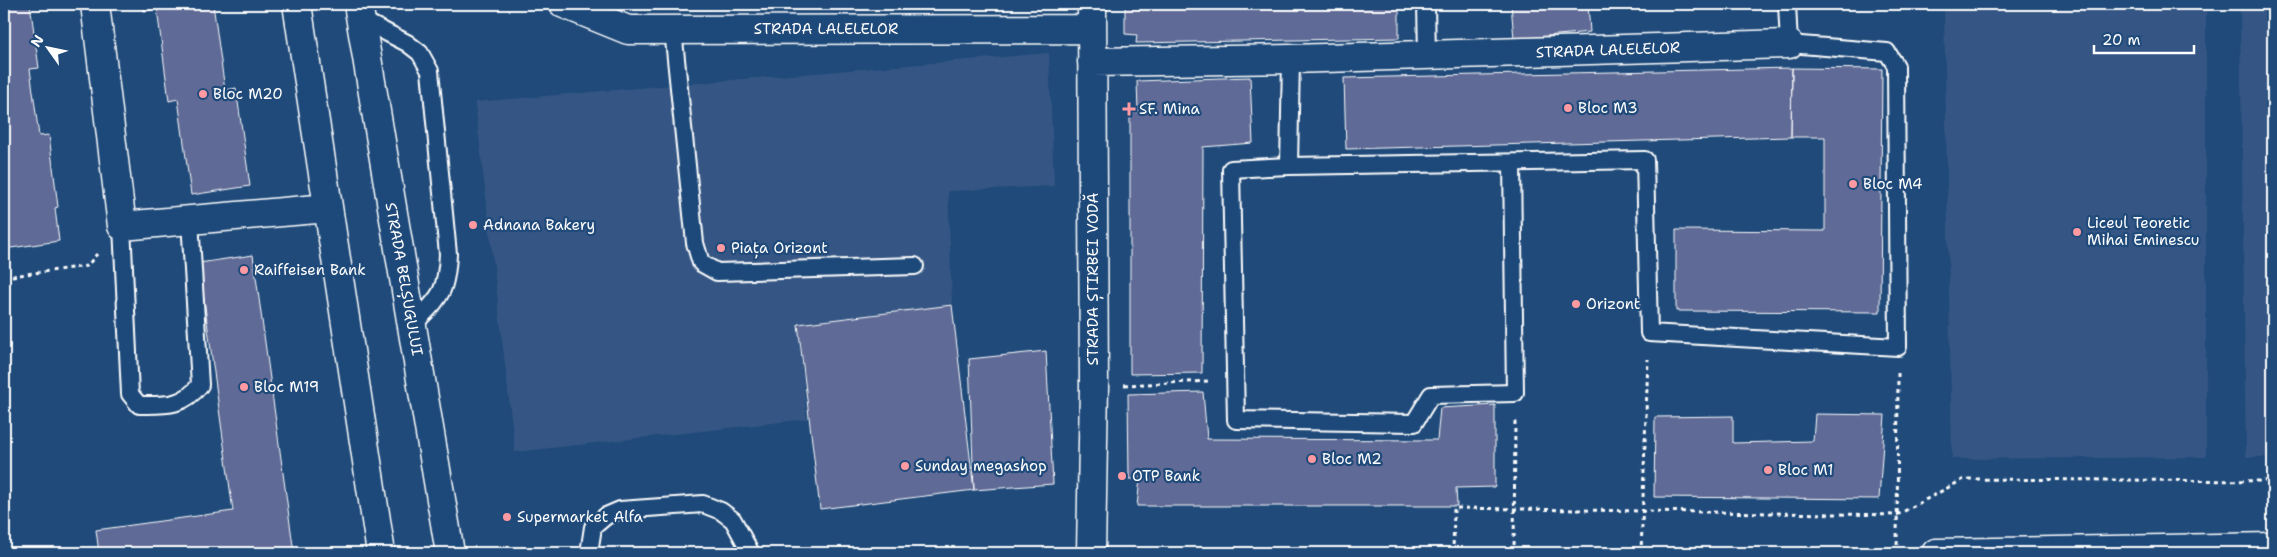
<svg xmlns="http://www.w3.org/2000/svg" width="2277" height="557" font-family="'Shantell Sans',sans-serif">
	<rect width="100%" height="100%" fill="#1f4a7a"/>
	<filter id="ink" filterUnits="userSpaceOnUse"><feTurbulence type="fractalNoise" baseFrequency=".02" numOctaves="2"/><feDisplacementMap in="SourceGraphic" scale="10" xChannelSelector="R" yChannelSelector="G"/><feConvolveMatrix kernelMatrix="1 2 1 2 8 2 1 2 1" color-interpolation-filters="sRGB"/></filter>
	<g filter="url(#ink)">
		<path fill="#365784" d="M1817,4H2206V457L1952,459L1944,7Z
			M2240,4H2273V457H2246Z
			M1049,53L1054,186L948,191L952,305L798,324L807,419L515,452L475,102Z"/>
		<path fill="#606b96" stroke="#fff" d="M4,4H30L39,68L30,69L39,136L49,135L58,207L55,208L59,241L4,249Z
			M143,4H213L225,90L236,88L250,186L191,195L178,99L169,101L157,9L144,11Z
			M1125,4H1399V38L1136,43L1137,35L1125,34Z
			M1511,4H1588L1590,32L1514,39Z
			M1792,68L1791,137L1346,149L1344,78Z
			M1792,68L1882,69L1880,312L1676,311V230L1825,231V137H1791Z
			M1250,77L1253,143L1203,147L1202,373L1130,374V113L1138,112L1137,81Z
			M253,255L294,553H99L96,530L233,511L199,263Z
			M952,305L974,490L820,509L798,324Z
			M1046,351L1053,484L974,490L969,359Z
			M1203,392L1207,439L1437,440L1440,408L1495,405V487L1456,488L1457,506H1137L1140,479H1129L1128,394Z
			M1815,414L1885,415L1879,499L1654,497L1655,417L1733,416V443L1813,441Z"/>
		<g fill="none" stroke-linecap="round" stroke-linejoin="round">
			<g stroke="#fff" stroke-width="20">
				<path id="lane" d="M1426,4L1427,56
					M360,19L407,43L420,53L430,71L448,254C446,296 439,297 412,326
					M673,30L695,243L701,263L717,272L915,266
					M1512,163L1515,393L1431,395L1414,423L1236,420L1231,169L1289,166L1645,160L1649,333L1898,347L1896,66L1887,52L1789,44L1787,4
					M1289,166L1291,59
					M122,226L130,394L139,405C165,405 183,407 200,385L190,220
					M589,553L593,527L606,516L620,510L703,504L721,511L733,520L751,553"/>
			</g>
			<g stroke="#fff" stroke-width="31">
				<path id="street" d="M95,4L122,226L328,208
					M297,4L381,553
					M358,4L450,553
					M564,4L628,30L1092,29
					M1092,62L1291,59L1789,44
					M1091,553L1094,386L1092,4"/>
			</g>
			<g stroke="#fff" stroke-width="31">
				<path id="primary" d="M1936,553L2273,547"/>
			</g>
			<path stroke="#fff" stroke-width="3" stroke-dasharray="4 4" stroke-linecap="butt" d="M4,277L87,266L97,254
				M1124,385L1210,381
				M1453,553L1454,508L1897,515L1964,479L2273,481
				M1514,553L1515,419
				M1641,553L1648,359
				M1897,553L1898,373"/>
			<use href="#lane" stroke="#1f4a7a" stroke-width="16"/>
			<use href="#street" stroke="#1f4a7a" stroke-width="28"/>
			<use href="#primary" stroke="#1f4a7a" stroke-width="28"/>
		</g>
	</g>
	<g fill="#ff9aa2" stroke="#1f4a7a" stroke-width="2">
		<circle cx="203" cy="94" r="5"/>
		<circle cx="1568" cy="108" r="5"/>
		<path d="M1126.5 101.5h5v5h5v5h-5v5h-5v-5h-5v-5h5z"/>
		<circle cx="1853" cy="184" r="5"/>
		<circle cx="473" cy="225" r="5"/>
		<circle cx="2077" cy="232" r="5"/>
		<circle cx="721" cy="248" r="5"/>
		<circle cx="244" cy="270" r="5"/>
		<circle cx="1576" cy="304" r="5"/>
		<circle cx="244" cy="387" r="5"/>
		<circle cx="1312" cy="459" r="5"/>
		<circle cx="905" cy="466" r="5"/>
		<circle cx="1768" cy="470" r="5"/>
		<circle cx="1122" cy="476" r="5"/>
		<circle cx="507" cy="517" r="5"/>
	</g>
	<g text-anchor="middle" dominant-baseline="central" stroke-width="4.5" stroke-linejoin="round" paint-order="stroke">
		<g font-size="15" fill="#fff" stroke="#1f4a7a">
			<text x="826" y="29">STRADA LALELELOR</text>
			<text transform="translate(1608 50) rotate(-2)">STRADA LALELELOR</text>
			<text transform="translate(404 279) rotate(80)">STRADA BELȘUGULUI</text>
			<text transform="translate(1093 279) rotate(-90)">STRADA ȘTIRBEI VODĂ</text>
		</g>
		<g font-size="15" fill="#fff" stroke="#1f4a7a" text-anchor="start">
			<text x="213" y="94">Bloc M20</text>
			<text x="1578" y="108">Bloc M3</text>
			<text x="1139" y="109">SF. Mina</text>
			<text x="1863" y="184">Bloc M4</text>
			<text x="2087" y="223">Liceul Teoretic<tspan x="2087" dy="17">Mihai Eminescu</tspan></text>
			<text x="483" y="225">Adnana Bakery</text>
			<text x="731" y="248">Piața Orizont</text>
			<text x="254" y="270">Raiffeisen Bank</text>
			<text x="1586" y="304">Orizont</text>
			<text x="254" y="387">Bloc M19</text>
			<text x="1322" y="459">Bloc M2</text>
			<text x="915" y="466">Sunday megashop</text>
			<text x="1778" y="470">Bloc M1</text>
			<text x="1132" y="476">OTP Bank</text>
			<text x="517" y="517">Supermarket Alfa</text>
		</g>
	</g>
	<rect width="2277" height="557" fill="none" stroke="#1f4a7a" stroke-width="20"/>
	<rect x="10" y="10" width="2257" height="537" fill="none" stroke="#fff" stroke-width="2" filter="url(#ink)"/>
	<g transform="translate(48 48) rotate(303)" stroke="#1f4a7a" stroke-width="4" paint-order="stroke">
	<path d="M0-4L9 19L0 12L-9 19Z" fill="#ffffff"/>
	<text y="-8" font-size="14" font-weight="bold" text-anchor="middle" fill="#ffffff">N</text>
	</g>
	<path d="M2094 45v8h100v-8" fill="none" stroke="#ffffff" stroke-width="2.5"/>
	<text x="2102" y="45" font-size="15" fill="#ffffff" stroke="#1f4a7a" stroke-width="4" paint-order="stroke">20 m</text>
</svg>
